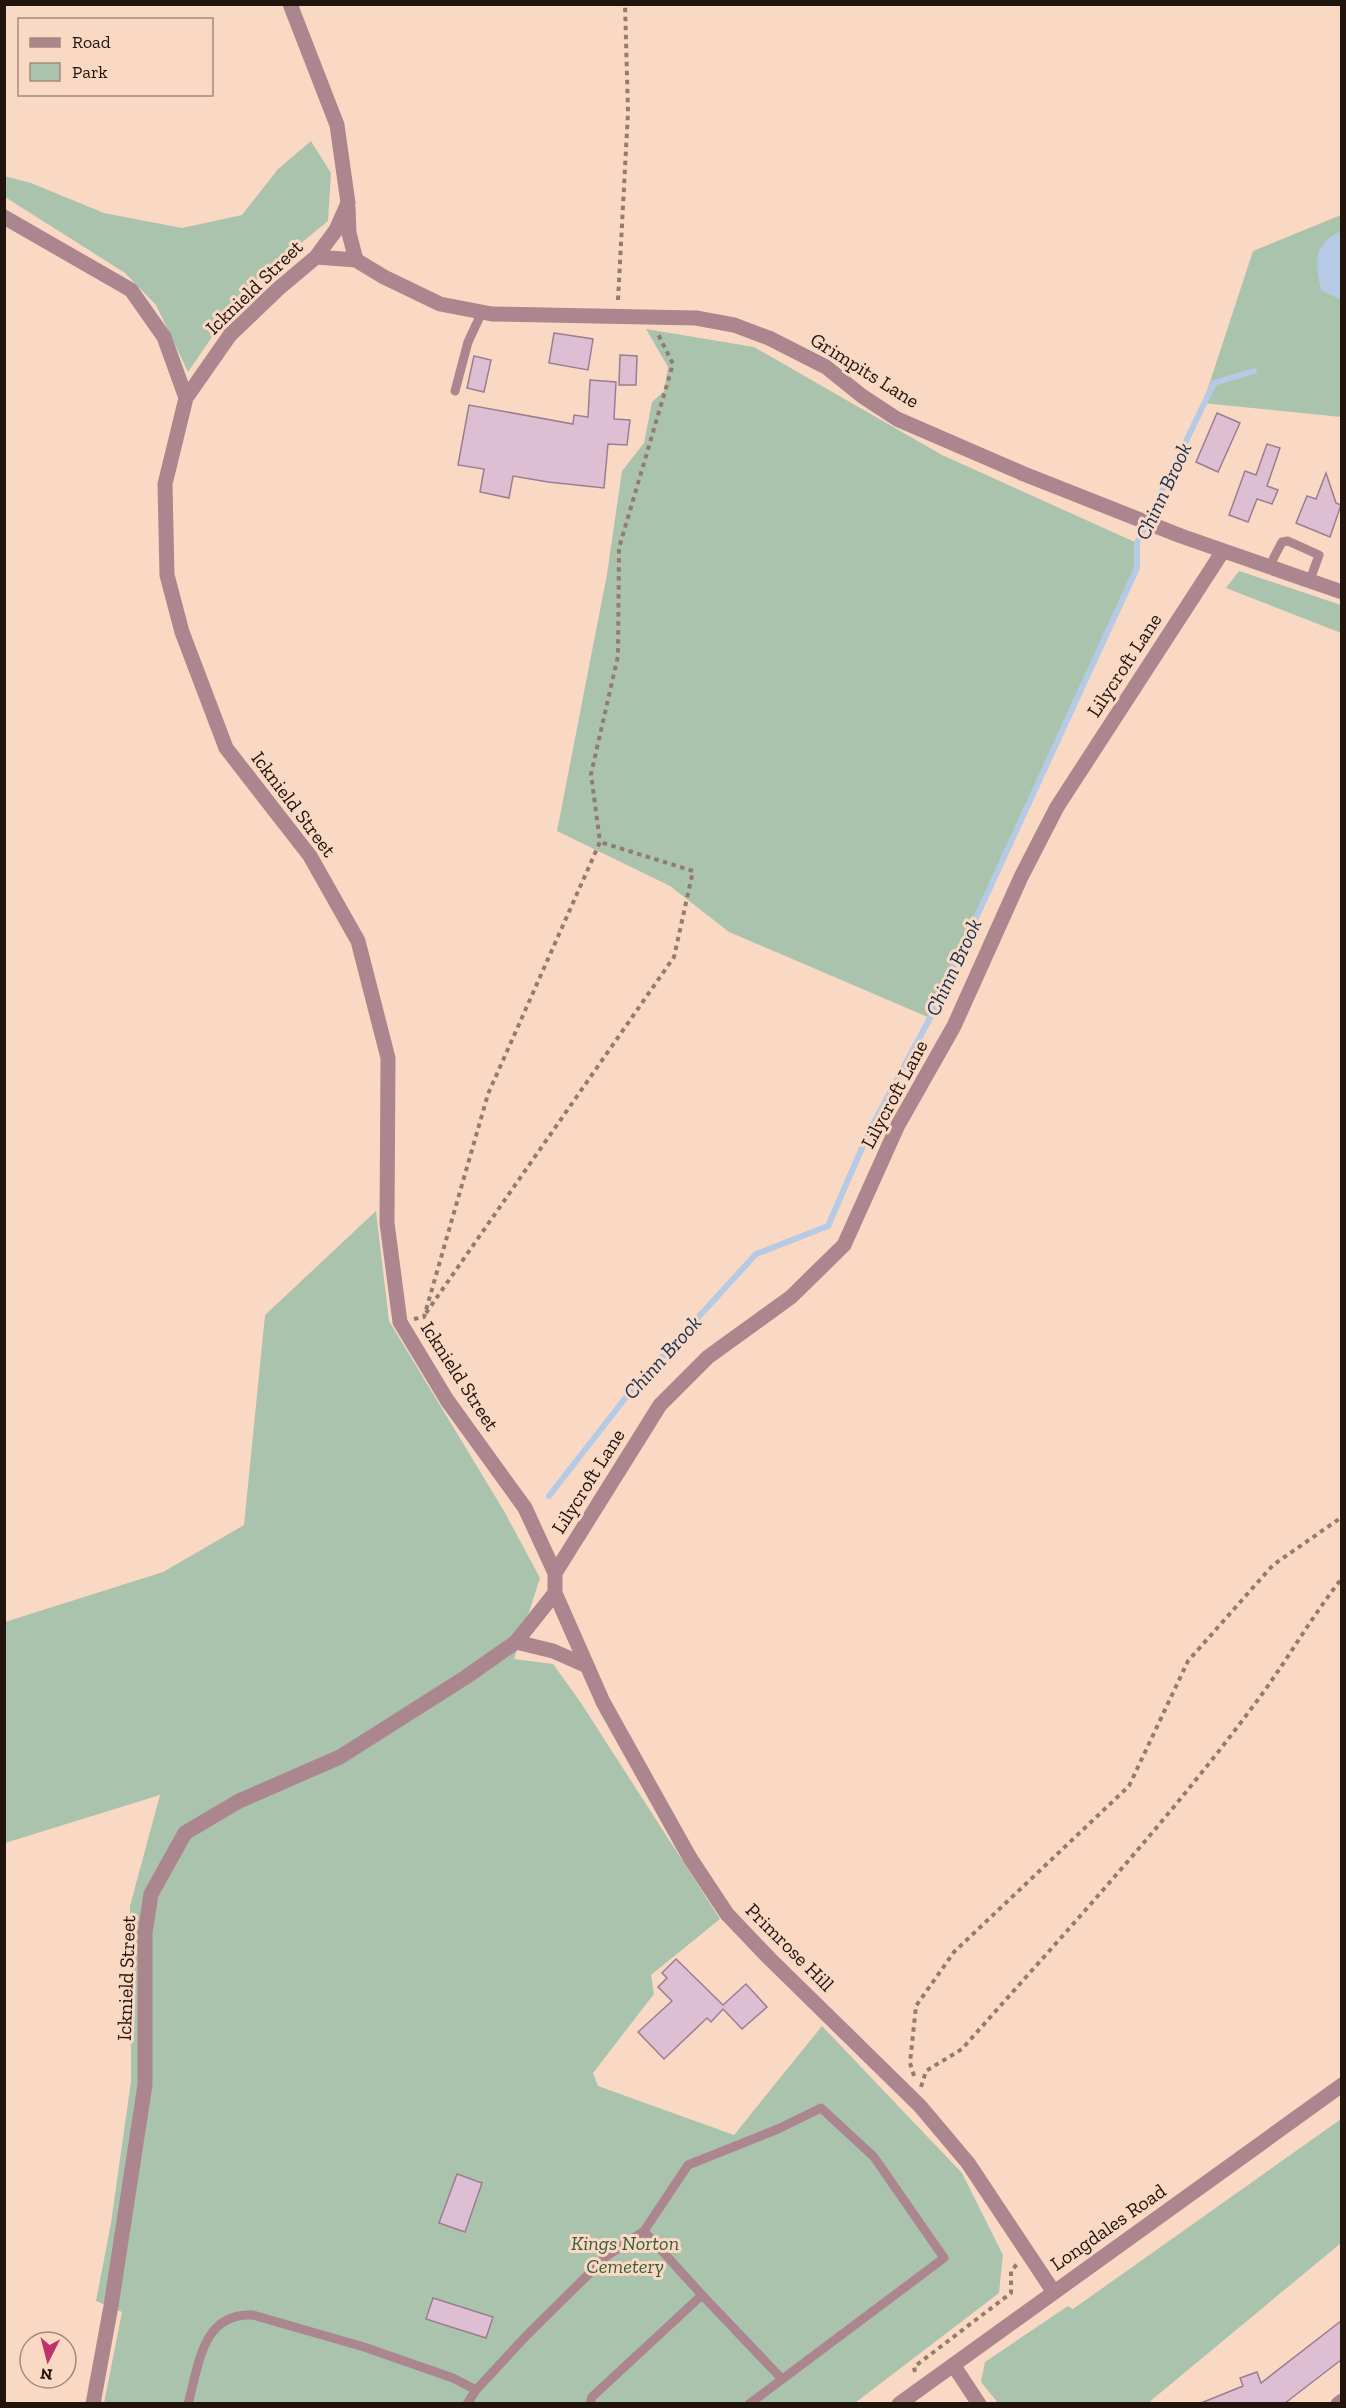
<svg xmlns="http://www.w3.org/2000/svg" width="1346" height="2408" font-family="'Zilla Slab',serif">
	<rect width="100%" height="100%" fill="#fad9c4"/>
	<path fill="#aac3ad" d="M311,141L331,173L328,221L244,290L188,372L156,305L125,273L5,197L4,176L31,183L104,213L182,228L242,215L278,169Z
		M1341,215V417L1203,403L1253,251Z
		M646,329L754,347L942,455L1137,543V568L930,1018L729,932L670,886L557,831L607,574L622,471L644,443L652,402L664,391L668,367Z
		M1239,571L1341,605V633L1226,588Z
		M376,1211L389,1321L504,1511L540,1578L514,1659L553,1664L579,1700L720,1919L651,1975L654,1994L593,2073L598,2086L734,2135L822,2026L962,2173L1003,2255L999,2293L855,2403H104L122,2312L96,2301L111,2223L131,2081L130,1906L160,1795L5,1843V1622L163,1572L244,1525L265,1315Z
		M1341,2119V2243L1148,2403H998L981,2382L985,2362L1068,2306L1073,2309Z"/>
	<path fill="#b5cae4" d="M1341,231H1342L1341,300L1321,290C1315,262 1312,245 1341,231Z"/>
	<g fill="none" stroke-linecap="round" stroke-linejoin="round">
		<path stroke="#b5cae4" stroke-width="6" d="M549,1496L630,1392L756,1254L828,1226L869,1132L930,1018L1137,568V543L1214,383L1254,371"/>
	</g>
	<path fill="#debed3" stroke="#9b7d92" stroke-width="1.5" d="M554,333L593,339L588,370L549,363Z
		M620,355L637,356L636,385H619Z
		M474,356L491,360L484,392L467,388Z
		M590,380L616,382L614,419L630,420L627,445L608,444L604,488L548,482L513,476L509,498L480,492L484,469L458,465L469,405L573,424L574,415L588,417Z
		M1217,413L1240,423L1218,472L1196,462Z
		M1267,444L1280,448L1267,486L1278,490L1272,504L1257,499L1248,522L1229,515L1245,471L1256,475Z
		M1326,473L1336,503L1341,505L1330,537L1296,523L1307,496L1316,499Z
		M676,1959L723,2005L746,1984L767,2007L742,2029L723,2009L711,2022L707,2018L664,2059L638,2032L672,2001L658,1987L667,1978L662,1973Z
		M457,2174L482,2183L465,2232L439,2223Z
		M433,2298L493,2317L486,2338L426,2319Z
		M1341,2321V2360L1285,2403H1201L1243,2386L1240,2378L1257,2372L1261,2383Z"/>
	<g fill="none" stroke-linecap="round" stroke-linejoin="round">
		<path stroke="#937c6e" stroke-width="4" stroke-dasharray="4.5 4.5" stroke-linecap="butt" d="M618,300L628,112L625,4
			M426,1313L674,957L693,871L600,842
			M414,1319L424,1317L488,1094L600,842L591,774L618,656L619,548L673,364L657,332
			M914,2076L910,2063L916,2006L954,1952L1129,1786L1188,1661L1273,1565L1342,1517
			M921,2087L926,2071L962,2049C1061,1937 1164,1826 1254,1705C1285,1664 1310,1619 1342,1578
			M915,2372L914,2367L1011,2293V2271L1018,2263"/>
		<path stroke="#ab868e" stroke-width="9" d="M455,391L468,342L482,312
			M1270,565L1282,542L1288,541L1319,555L1310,580
			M702,2295L782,2379
			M188,2404C199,2365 202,2312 253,2315L364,2347L453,2378L476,2390
			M467,2404L476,2390L527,2335L607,2256L644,2231L688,2165L778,2129L821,2108L874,2157L944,2258L749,2404
			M590,2404L592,2397L702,2295L644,2231"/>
		<path stroke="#ab868e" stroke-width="15" d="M348,207L349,233L356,260
			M4,217L131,290L164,337L186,398
			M316,257L356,260L384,277L440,304L492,314L696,318L734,325L769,338L826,367L862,396L897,419L1024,474L1181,536L1342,592
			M555,1573L660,1405L708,1357L791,1297L844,1245L898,1125L954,1026L1021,877L1057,807L1223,551
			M516,1642L553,1651L587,1666
			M93,2404L111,2306L145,2085V1933L151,1894L185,1833L239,1801L340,1757L466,1677L516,1642L555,1593V1573L525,1508L447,1400L400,1322L387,1223L388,1058L358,941L310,856L226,748L182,632L167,575L165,484L186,398L230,335L278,289L316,257L336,230L348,203L337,125L290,4
			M1338,2404L1342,2401"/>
		<path stroke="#ab868e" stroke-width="15" d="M555,1593L603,1702L690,1858L727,1914L769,1958L920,2106L968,2163L1053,2291
			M954,2366L979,2404
			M899,2404L1342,2085"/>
	</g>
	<g text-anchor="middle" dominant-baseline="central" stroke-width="6" stroke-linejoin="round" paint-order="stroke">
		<g font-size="20" fill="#20140d" stroke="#fad9c4">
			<text transform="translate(254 287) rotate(-44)">Icknield Street</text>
			<text transform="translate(865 370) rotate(32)">Grimpits Lane</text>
			<text transform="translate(1124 665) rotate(-57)">Lilycroft Lane</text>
			<text transform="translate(294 804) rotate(53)">Icknield Street</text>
			<text transform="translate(894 1094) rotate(-62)">Lilycroft Lane</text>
			<text transform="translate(460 1376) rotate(57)">Icknield Street</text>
			<text transform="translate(588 1481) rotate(-58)">Lilycroft Lane</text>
			<text transform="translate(790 1947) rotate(45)">Primrose Hill</text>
			<text transform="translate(126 1978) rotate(-88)">Icknield Street</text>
			<text transform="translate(1108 2227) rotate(-35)">Longdales Road</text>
		</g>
		<g font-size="20" font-style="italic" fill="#355f3c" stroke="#fad9c4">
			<text x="625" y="2243">Kings Norton<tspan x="625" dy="23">Cemetery</tspan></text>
		</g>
		<g font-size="21" font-style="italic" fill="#123053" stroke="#fad9c4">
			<text transform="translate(1163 491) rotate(-65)">Chinn Brook</text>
			<text transform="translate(953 967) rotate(-65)">Chinn Brook</text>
			<text transform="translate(662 1357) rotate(-48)">Chinn Brook</text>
		</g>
	</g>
	<rect width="1346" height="2408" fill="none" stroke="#20140d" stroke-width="12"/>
	<rect x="18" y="18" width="195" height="78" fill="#fad9c4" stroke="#a38a7b" stroke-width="1.5"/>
	<rect x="30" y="38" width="30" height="9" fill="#ab868e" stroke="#a38a7b" stroke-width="1.5"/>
	<text x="72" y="48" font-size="18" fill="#20140d">Road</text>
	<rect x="30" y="63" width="30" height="18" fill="#aac3ad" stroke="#a38a7b" stroke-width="1.5"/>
	<text x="72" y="78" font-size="18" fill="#20140d">Park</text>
	<g transform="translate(48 2360) rotate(186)"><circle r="28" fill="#fad9c4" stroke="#a38a7b" stroke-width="1.5"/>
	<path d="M0-4.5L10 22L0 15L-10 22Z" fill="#bf3369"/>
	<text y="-9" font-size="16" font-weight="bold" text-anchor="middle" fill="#20140d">N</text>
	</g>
</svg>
